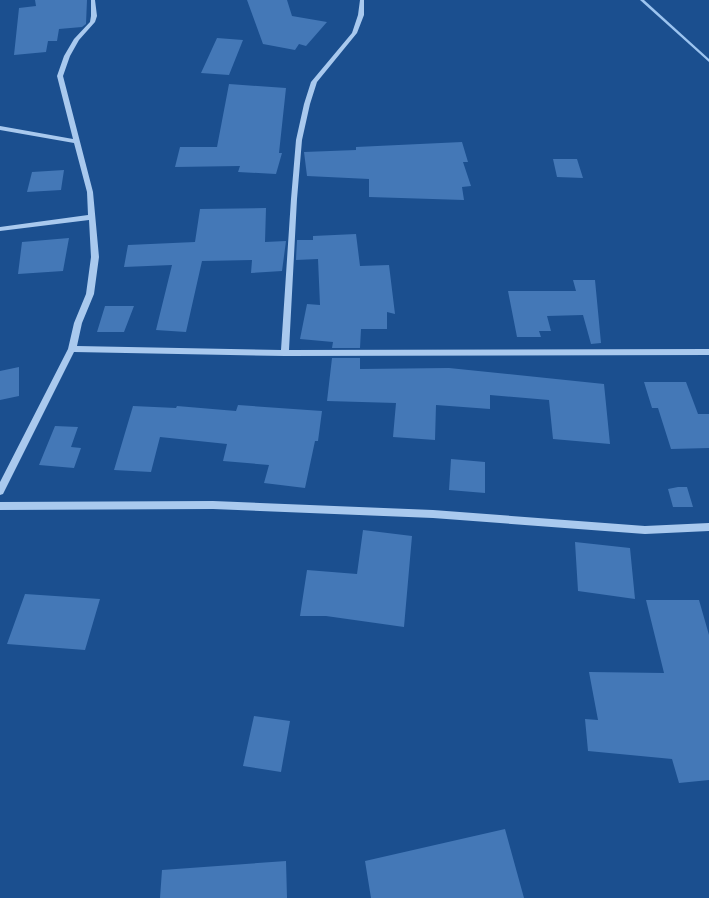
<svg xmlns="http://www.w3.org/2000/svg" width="709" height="898" font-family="Mulish,sans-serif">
	<rect width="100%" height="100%" fill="#1b4f8f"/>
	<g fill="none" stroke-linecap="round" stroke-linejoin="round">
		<path fill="#9cc4f0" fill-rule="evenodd" d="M640,0H644L709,59V62Z"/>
	</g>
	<path fill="#4478b7" d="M35,0H87L86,24L82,27L59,29L57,41H48L46,52L14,55L19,8L36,6Z
		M247,0H287L292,16L327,22L306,46L299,44L295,50L263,44Z
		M217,38L243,40L229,75L201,73Z
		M229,84L286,88L279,153H282L276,174L238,172L240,166L175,167L180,147H217Z
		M462,142L468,162H463L471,186L462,187L464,200L369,197V179L307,176L304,152L356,150V147Z
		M553,159H577L583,178L557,177Z
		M64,170L61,190L27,192L32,172Z
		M266,208L265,242L286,241L282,271L251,273L252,260L202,261L186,332L156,330L172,265L124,267L128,245L195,242L200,209Z
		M356,234L360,266L389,265L395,314L387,312V329H361L360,348H332L333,342L300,339L307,304L320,305L318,259L296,260L297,240H313V236Z
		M69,238L63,271L18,274L22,242Z
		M573,280H595L601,343L591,344L583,315L547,316L551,331H539L541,337H517L508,291H576Z
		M105,306H134L124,332H97Z
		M332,358H360V369L449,368L604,384L610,444L553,439L549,400L490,395V409L436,405L435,440L393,437L396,403L327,401Z
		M19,367V396L0,400V371Z
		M644,382H686L698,414H709V448L671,449L658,408H652Z
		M238,405L322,411L318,441H315L305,488L264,483L269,465L223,461L227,444L160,437L151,472L114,470L133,406L176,408L177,406L236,411Z
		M55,426L78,427L71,447L81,448L74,468L39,465Z
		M451,459L485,462V493L449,490Z
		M678,487H687L693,507H673L668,489Z
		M363,530L412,536L404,627L326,616H300L307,570L357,574Z
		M575,542L630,548L635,599L578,591Z
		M25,594L100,599L85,650L7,644Z
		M646,600H699L709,635V780L679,783L672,759L588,751L585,719L598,720L589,672L664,673Z
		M254,716L290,721L281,772L243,766Z
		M505,829L524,898H371L365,861Z
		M286,861L287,898H160L162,870Z"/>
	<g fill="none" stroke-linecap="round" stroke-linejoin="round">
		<path fill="#a9c9ee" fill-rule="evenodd" d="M91,0H95L97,16L95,22L79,40L70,56L63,76L93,192L99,257L94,294L82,323L77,346L281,350L291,199L296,140L304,104L311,82L352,33L358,15L360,0H364V15L357,33L317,82L310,104L302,140L297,199L289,350L709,349V355L285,356L74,352L3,494L0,495V482L68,349L74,323L86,294L91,257L89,220L0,231V227L88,215L87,192L74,143L0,130V126L73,139L57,76L64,56L74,39L90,22L91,16Z
			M213,501L433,510L645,526L709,523V531L645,534L433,518L213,509L0,510V502Z"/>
	</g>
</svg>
